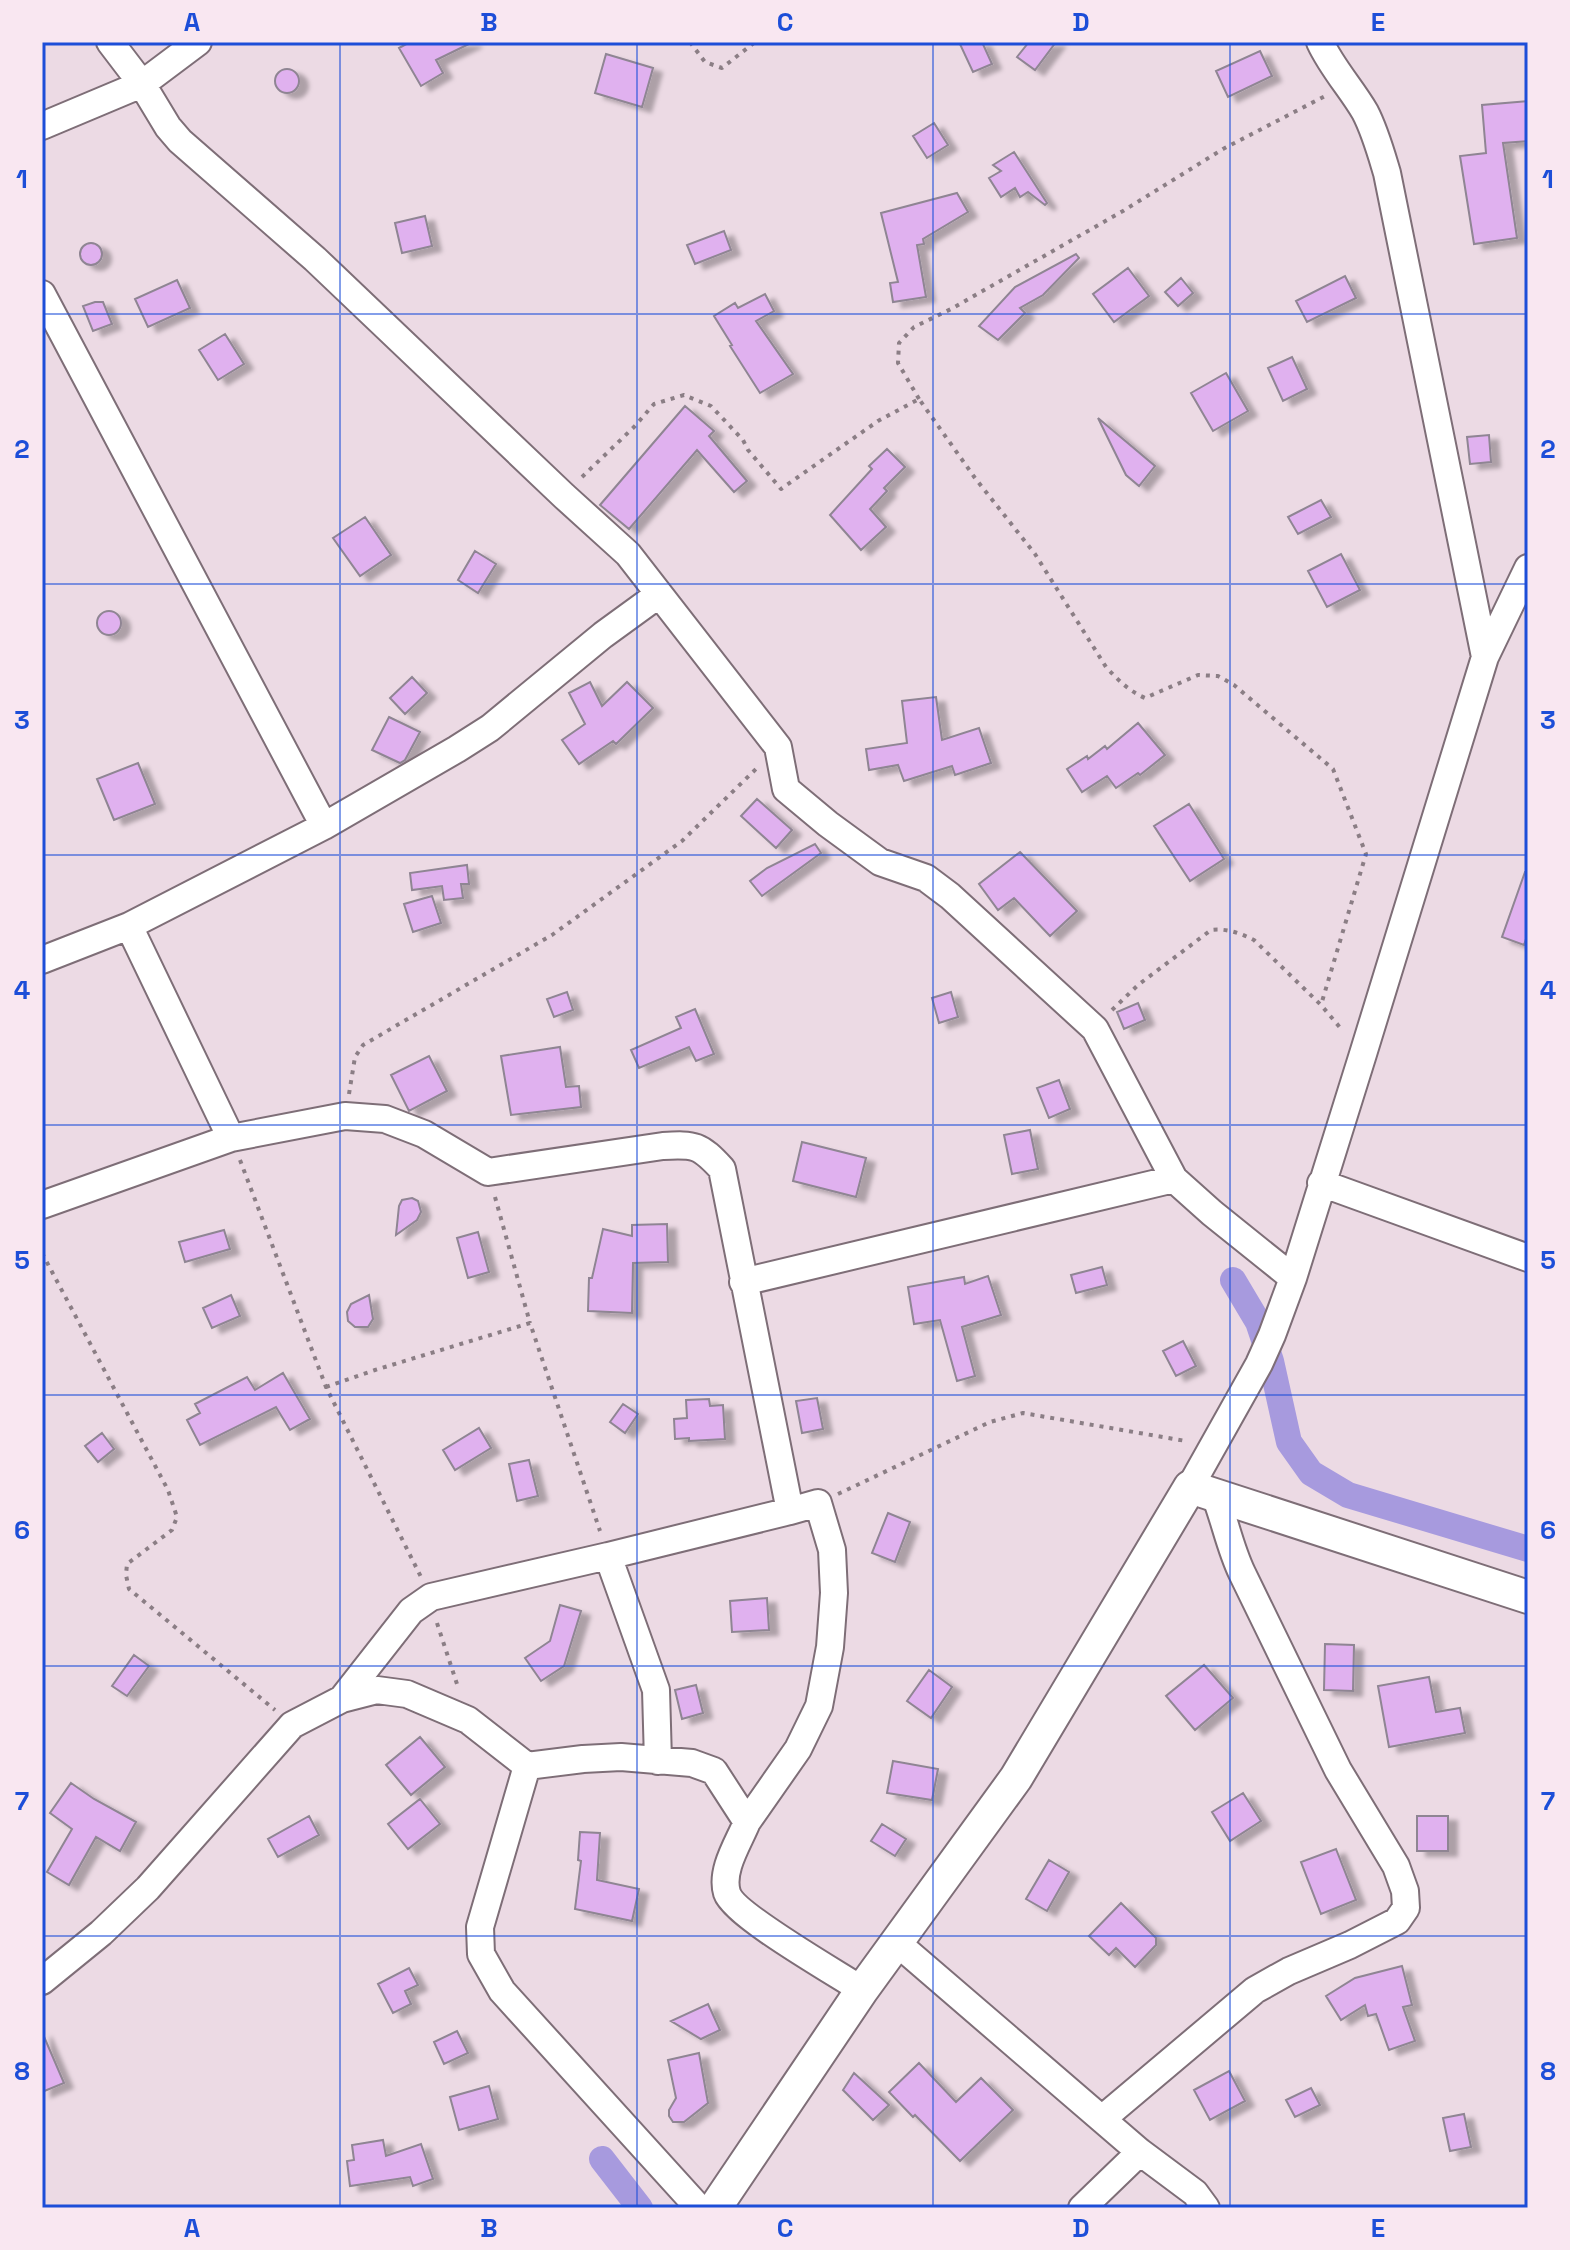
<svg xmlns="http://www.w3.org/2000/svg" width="1570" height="2250" font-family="'Space Grotesk',sans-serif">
	<defs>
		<filter id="shadow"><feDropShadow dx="9" dy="5" stdDeviation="2" flood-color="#0004"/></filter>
	</defs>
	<rect width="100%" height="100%" fill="#ecdae4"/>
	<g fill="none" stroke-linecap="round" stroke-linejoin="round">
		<path stroke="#a79ade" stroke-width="26" d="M1233,1280L1258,1322L1271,1361L1289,1442L1311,1473L1348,1495L1528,1549
			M602,2159L640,2208"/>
	</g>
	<path fill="#e0b1ef" stroke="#8f8593" stroke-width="2" filter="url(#shadow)" d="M410,42H473L436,60L443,73L421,86L399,48Z
		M959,42H982L992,64L973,72Z
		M1029,42H1056L1035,70L1017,57Z
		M1260,51L1272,76L1228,97L1216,71Z
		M606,54L653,68L642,107L595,93Z
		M275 81a12 12 0 1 1 24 0a12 12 0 1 1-24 0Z
		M1528,101V141L1503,143L1517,238L1474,244L1460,156L1486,153L1482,105Z
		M934,123L948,145L927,158L913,136Z
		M1014,152L1047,203L1045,205L1028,192L1020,197L1015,188L1001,197L989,178L1001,171L993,165Z
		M957,193L968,212L923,239L924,244L917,245L926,297L893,302L890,283L898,282L881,213Z
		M425,216L432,246L402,253L395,223Z
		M724,231L731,250L695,264L687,245Z
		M80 254a11 11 0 1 1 22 0a11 11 0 1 1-22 0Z
		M1076,254L1079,258L1043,295L1020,308L1025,313L998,340L979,326L1015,287Z
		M1128,268L1149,296L1114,322L1093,294Z
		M1345,276L1356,298L1307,322L1296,301Z
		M1181,278L1193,293L1178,306L1165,292Z
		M177,280L190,308L148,327L135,299Z
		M765,294L774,311L756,321L793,374L760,393L730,346L732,345L714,316L735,303L738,308Z
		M95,302H103L112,324L93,331L83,306Z
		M225,334L244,364L218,380L199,350Z
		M1292,357L1307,389L1283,401L1268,368Z
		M1226,373L1248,411L1213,431L1191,393Z
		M685,406L714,431L709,436L747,481L734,492L697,450L629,529L600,505Z
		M1098,418L1155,466L1139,486L1126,475Z
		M1489,435L1491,462L1470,464L1467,437Z
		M887,449L905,467L884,488L887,491L870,509L886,527L861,550L830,515L872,469L869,466Z
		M1321,500L1331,517L1298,534L1288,517Z
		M365,517L391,555L360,576L333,538Z
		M475,551L496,564L478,593L458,580Z
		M1341,554L1360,590L1327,607L1308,571Z
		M97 623a12 12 0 1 1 24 0a12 12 0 1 1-24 0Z
		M412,677L427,693L405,714L390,698Z
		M590,682L602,706L627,682L653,708L616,744L613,741L579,764L562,740L585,724L569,693Z
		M936,697L942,740L979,728L991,763L955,775L952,766L904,781L898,765L869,770L866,749L907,743L902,701Z
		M389,717L420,732L405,760L400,763L372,750Z
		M1138,723L1165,755L1140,775L1138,773L1116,788L1107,776L1082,792L1067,769L1087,756L1088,759L1105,746L1107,749Z
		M138,763L155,804L114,820L97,779Z
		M757,799L792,830L776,848L741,816Z
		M1189,804L1224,859L1190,881L1154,826Z
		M815,844L821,853L762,896L750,881L767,868Z
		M1020,852L1077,911L1050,936L1014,898L998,910L979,884Z
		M467,865L469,884H461L463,898L444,900L442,886L412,890L410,873Z
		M1525,872H1528V933L1524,945L1502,937Z
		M432,896L441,923L413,932L404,904Z
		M567,992L573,1010L554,1017L547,999Z
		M951,992L958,1017L939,1023L932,998Z
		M1138,1003L1145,1020L1124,1029L1117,1012Z
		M695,1009L714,1054L696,1061L689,1047L639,1068L631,1050L681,1028L676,1017Z
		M560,1047L566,1087L579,1086L581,1107L511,1115L501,1056Z
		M429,1056L447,1091L409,1111L391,1075Z
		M1059,1080L1070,1109L1049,1118L1037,1088Z
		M1030,1130L1038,1169L1012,1174L1004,1135Z
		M802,1142L866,1158L856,1197L793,1181Z
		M412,1198L418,1201L421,1212L417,1220L396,1235L399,1206L402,1200Z
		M667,1224L668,1262L633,1263L632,1313L588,1311L589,1278H592L603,1229L632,1236V1225Z
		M224,1230L230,1249L185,1262L179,1242Z
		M478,1232L489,1272L468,1278L457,1238Z
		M1102,1267L1107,1285L1076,1293L1071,1275Z
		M988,1276L1001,1315L962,1327L975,1376L957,1381L940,1320L914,1324L908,1287L964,1277L965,1284Z
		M231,1295L240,1316L212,1328L203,1308Z
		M369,1295L373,1319L368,1327H355L348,1321L347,1312L351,1304Z
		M1183,1341L1196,1366L1176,1376L1163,1351Z
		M283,1373L310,1419L290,1430L276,1407L200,1445L187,1420L200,1413L195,1404L247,1377L255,1390Z
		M817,1398L823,1429L802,1433L796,1401Z
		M709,1399L710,1406L723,1405L725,1439L689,1441V1438L675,1439L674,1419L687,1418L686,1400Z
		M623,1404L638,1414L625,1433L610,1422Z
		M479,1428L491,1448L455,1470L443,1450Z
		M102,1433L114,1449L98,1462L85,1446Z
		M529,1460L538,1496L517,1501L509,1464Z
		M888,1513L910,1522L895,1562L872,1553Z
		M767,1598L769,1630L732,1632L730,1601Z
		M560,1605L581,1611L564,1666L541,1681L525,1658L550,1641Z
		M1325,1644L1354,1645L1353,1691L1324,1690Z
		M134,1655L149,1666L127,1696L112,1686Z
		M1204,1665L1233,1698L1195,1730L1166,1696Z
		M929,1670L952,1687L931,1718L907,1701Z
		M1429,1677L1436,1712L1460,1708L1465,1733L1389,1747L1378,1686Z
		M696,1685L703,1713L682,1719L675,1690Z
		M420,1737L445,1767L411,1795L386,1765Z
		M893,1761L938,1769L932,1800L887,1793Z
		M71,1783L94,1799L136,1822L120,1851L96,1837L69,1885L47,1872L72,1829L50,1813Z
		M1243,1793L1261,1821L1230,1841L1212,1812Z
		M420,1799L440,1824L408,1849L388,1824Z
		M309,1816L319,1835L278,1857L268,1839Z
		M1417,1816H1448V1851H1417Z
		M882,1824L906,1839L895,1856L871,1841Z
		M580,1832L600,1833L597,1880L639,1889L632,1921L575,1909L581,1861L578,1860Z
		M1336,1849L1356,1900L1321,1914L1301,1862Z
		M1049,1860L1069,1872L1047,1911L1026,1899Z
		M1121,1903L1156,1938V1945L1135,1967L1116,1948L1109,1955L1089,1936Z
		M1402,1966L1412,2005L1403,2007L1415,2041L1389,2050L1376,2014L1368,2016L1365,2005L1341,2020L1326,1996L1355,1978Z
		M409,1968L418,1985L405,1991L411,2004L393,2013L378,1984Z
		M708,2004L720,2030L701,2039L671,2021Z
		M457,2031L468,2053L444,2064L434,2042Z
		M42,2032L64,2083L42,2092Z
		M699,2053L708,2103L684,2122H673L669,2116V2110L676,2098L668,2060Z
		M919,2063L956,2102L981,2078L1013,2110L960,2161L915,2115L913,2117L889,2092Z
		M1229,2071L1245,2101L1210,2120L1194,2090Z
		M854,2073L889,2105L873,2120L843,2090Z
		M489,2086L498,2119L459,2130L450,2097Z
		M1311,2088L1320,2105L1295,2117L1286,2100Z
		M1464,2114L1471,2147L1450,2151L1443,2118Z
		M383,2140L386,2156L421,2144L433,2179L413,2186L410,2177L350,2186L347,2161L354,2160L352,2145Z"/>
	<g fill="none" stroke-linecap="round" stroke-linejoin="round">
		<g stroke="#7e6e77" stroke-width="30">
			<path id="minor" d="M110,42L142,84L168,127L180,141L315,259L564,496L628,554L778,747L786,789L828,824L880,862L926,878L950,896L1095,1029L1174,1179L1212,1213L1293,1278
				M1320,42C1332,68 1351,88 1365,112C1375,131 1381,153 1387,173L1485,657
				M42,126L142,84L198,42
				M42,294L324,826
				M42,960L129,926
				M231,1138L345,1116L385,1119L424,1134L488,1172L663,1146C695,1144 700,1145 722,1169L790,1511L608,1556L656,1690L658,1761
				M1321,1183L1528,1258
				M42,1205L231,1138L129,926L324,826L457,749L490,728L603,635L658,595
				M743,1282L1174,1179
				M1190,1487L1259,1364L1272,1335L1293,1278L1363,1054L1485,657L1528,568
				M342,1699L411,1611L431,1597L608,1556
				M527,1766L480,1927L481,1954L502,1991L699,2208
				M747,1822L798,1749L819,1706L830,1647L834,1593L832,1550L818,1503L790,1511
				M896,1942L1140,2152L1195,2193L1206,2208
				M42,1981L101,1933L148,1888L292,1725L342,1699L377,1690L407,1694L468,1720L527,1766L583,1759L621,1757L692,1763L714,1771L747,1822C739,1842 720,1870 727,1893C734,1915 838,1974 862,1990
				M1102,2119L1255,1990L1289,1971L1350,1945L1397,1921L1406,1908L1405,1891L1396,1866L1338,1770L1242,1573C1230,1548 1225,1521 1215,1495
				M1082,2208L1140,2152"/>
		</g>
		<g stroke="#7e6e77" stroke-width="36">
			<path id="tertiary" d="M715,2208L862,1990L1016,1778L1190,1487L1528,1597"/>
		</g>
		<path stroke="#8b7e85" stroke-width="4" stroke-dasharray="4 6" stroke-linecap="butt" d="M690,42L705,62L722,68L755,42
			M919,399L898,363L899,343L914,327L951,309L1123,211L1223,149L1327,95
			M582,477L634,427L654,404L684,395L711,406L743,440L748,450L781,489L878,421L919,399L975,478L1035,554L1106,667C1118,680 1129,691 1145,698L1198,675L1218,676L1234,685L1333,769L1366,854L1321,1005
			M1112,1010L1138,985L1211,930C1226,928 1240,933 1254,940L1321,1005L1343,1031
			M349,1094L355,1057L363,1045L552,935L682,841L757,768
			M240,1160L326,1387L421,1577
			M495,1197L530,1323
			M42,1253L168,1490L177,1517L172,1530L127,1564L126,1575L129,1589L275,1710
			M326,1387L375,1370L530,1323L600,1531
			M838,1494L990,1422L1023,1413L1186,1441
			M437,1623L458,1687"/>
		<use href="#minor" stroke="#fff" stroke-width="26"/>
		<use href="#tertiary" stroke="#fff" stroke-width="32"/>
	</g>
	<path fill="none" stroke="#1d4ed8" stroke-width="2" stroke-opacity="0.55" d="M340,42V2208M637,42V2208M933,42V2208M1230,42V2208M42,314H1528M42,584H1528M42,855H1528M42,1125H1528M42,1395H1528M42,1666H1528M42,1936H1528"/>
	<rect width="1570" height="2250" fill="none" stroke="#f9e7f1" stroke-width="88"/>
	<rect x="44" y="44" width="1482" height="2162" fill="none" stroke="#1d4ed8" stroke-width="3"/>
	<g font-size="26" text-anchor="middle" font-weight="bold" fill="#1d4ed8">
		<text x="192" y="31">A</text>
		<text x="489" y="31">B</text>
		<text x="785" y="31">C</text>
		<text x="1081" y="31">D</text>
		<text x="1378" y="31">E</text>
		<text x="22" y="188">1</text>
		<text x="1548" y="188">1</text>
		<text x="22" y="458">2</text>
		<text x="1548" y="458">2</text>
		<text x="22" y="729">3</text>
		<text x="1548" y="729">3</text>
		<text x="22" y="999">4</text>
		<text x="1548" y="999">4</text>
		<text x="22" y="1269">5</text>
		<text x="1548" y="1269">5</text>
		<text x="22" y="1539">6</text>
		<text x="1548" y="1539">6</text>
		<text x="22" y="1810">7</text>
		<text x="1548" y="1810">7</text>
		<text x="22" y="2080">8</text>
		<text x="1548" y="2080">8</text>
		<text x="192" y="2237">A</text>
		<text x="489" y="2237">B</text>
		<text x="785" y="2237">C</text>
		<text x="1081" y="2237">D</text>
		<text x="1378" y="2237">E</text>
	</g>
</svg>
